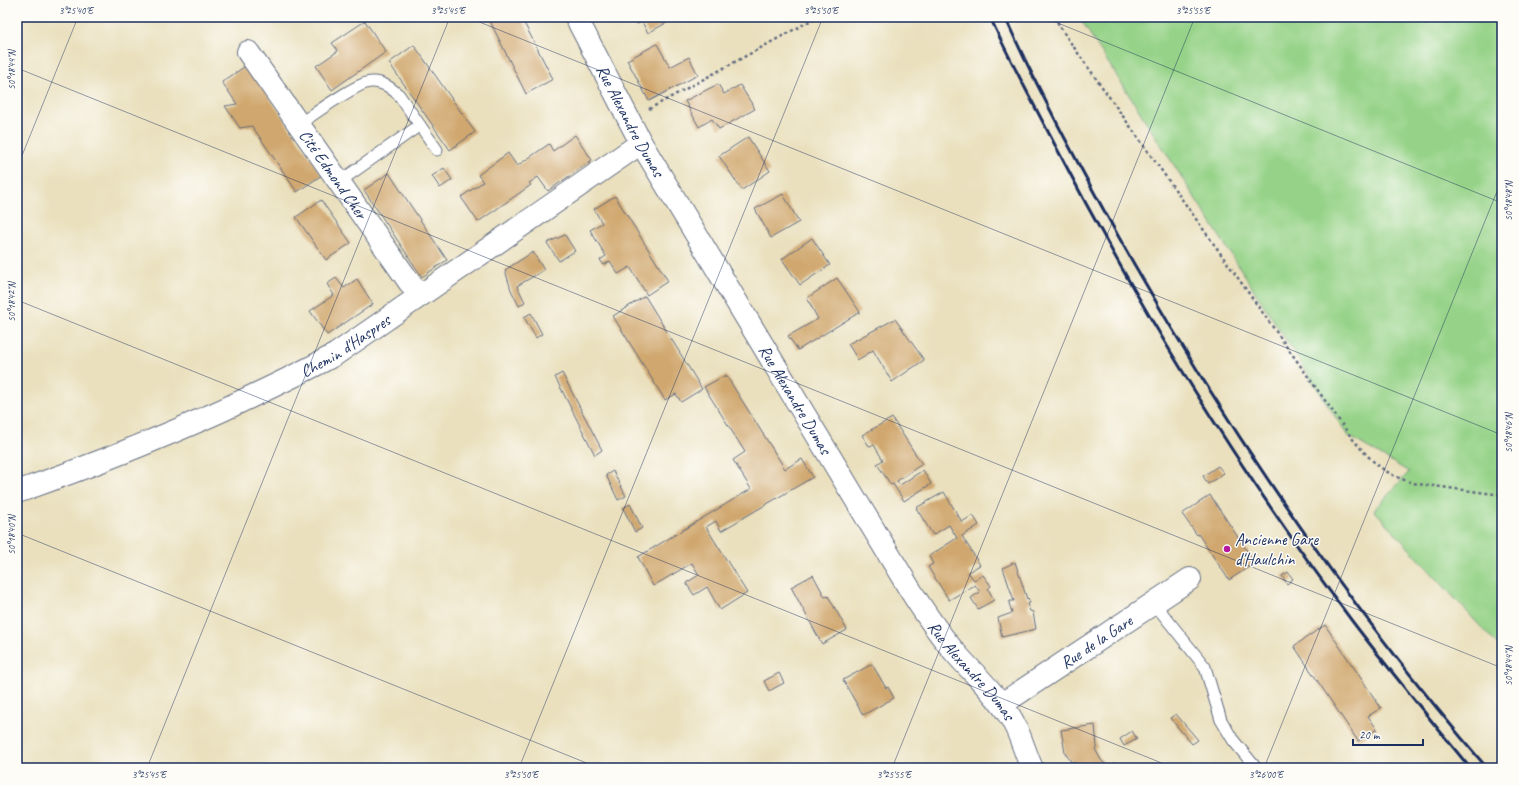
<svg xmlns="http://www.w3.org/2000/svg" width="1519" height="785" font-family="Caveat,sans-serif">
	<rect width="100%" height="100%" fill="#fdfcf7"/>
	<filter id="ink" filterUnits="userSpaceOnUse"><feTurbulence type="fractalNoise" baseFrequency=".025" numOctaves="2"/><feDisplacementMap in="SourceGraphic" scale="8" xChannelSelector="R" yChannelSelector="G"/><feConvolveMatrix kernelMatrix="1 2 1 2 8 2 1 2 1" color-interpolation-filters="sRGB"/></filter>
	<filter id="wash" filterUnits="userSpaceOnUse"><feTurbulence type="fractalNoise" baseFrequency=".012" numOctaves="4" result="noise"/><feDisplacementMap in="SourceGraphic" scale="16" xChannelSelector="R" yChannelSelector="G"/><feGaussianBlur stdDeviation="0.9" result="paint"/><feColorMatrix in="noise" values="0 0 0 0 0 0 0 0 0 0 0 0 0 0 0 0 0 1.4 0 .05"/><feComposite in="paint" operator="in"/></filter>
	<g filter="url(#wash)">
		<rect width="100%" height="100%" fill="#eae0be"/>
		<path fill="#96d388" stroke="#588173" d="M1079,17H1502V650L1374,510L1409,472L1347,435Z"/>
		<g id="blocks">
			<path fill="#d0a76e" d="M488,17H521L553,79L526,94Z
				M634,17H677L648,33L642,22L637,24Z
				M365,21L386,52L332,90L316,66L338,51L332,43Z
				M657,44L670,67L689,57L698,75L649,101L627,60Z
				M414,45L475,132L450,150L389,63Z
				M247,65L322,175L297,192L252,126L240,128L225,106L237,104L222,82Z
				M718,84L724,94L740,85L755,109L719,129L712,119L699,127L685,101Z
				M575,135L592,160L548,191L538,177L529,183L531,185L478,222L461,197L483,182L478,175L508,153L517,166L549,144L553,151Z
				M748,137L770,171L742,190L719,156Z
				M444,168L452,180L440,188L432,176Z
				M389,173L447,260L422,277L364,190Z
				M783,194L799,222L771,238L755,209Z
				M615,196L668,281L647,295L630,267L618,274L610,261L604,265L600,260L606,256L590,230L602,223L594,209Z
				M321,200L351,243L326,260L296,217Z
				M565,235L575,251L559,261L547,243Z
				M812,238L830,265L800,285L782,259Z
				M533,252L544,270L517,286L525,302L519,306L511,290L505,270Z
				M336,278L344,288L357,279L373,304L327,335L310,311L334,295L327,284Z
				M837,278L860,312L798,350L788,336L818,319L807,298Z
				M645,296L702,389L681,402L676,394L665,400L613,316Z
				M531,313L542,334L536,338L524,317Z
				M895,319L924,360L892,382L873,350L858,360L848,344Z
				M562,373L602,450L595,455L555,377Z
				M726,375L785,469L802,459L813,477L721,531L716,521L706,527L747,593L720,610L707,587L694,595L686,583L699,575L692,563L653,586L638,557L751,489L733,460L745,452L704,387Z
				M892,418L922,464L897,481L900,485L923,470L931,484L904,501L893,484L891,485L877,464L883,460L874,445L869,446L862,435Z
				M1218,466L1224,473L1208,484L1203,476Z
				M613,471L626,496L618,500L606,475Z
				M944,492L962,522L973,515L979,525L962,536L980,565L968,572L974,580L983,575L991,586L988,589L994,600L978,609L971,598L980,592L975,585L949,600L928,567L933,564L929,556L957,538L949,525L933,535L916,508Z
				M1210,495L1255,563L1229,580L1198,534L1197,535L1182,514Z
				M630,504L642,528L635,532L623,508Z
				M1015,562L1027,599L1028,598L1030,603L1027,604L1030,611L1033,612L1036,629L1002,637L998,618L1012,613L1009,603L1010,601H1014L1003,568Z
				M1288,572L1293,579L1287,584L1282,576Z
				M813,575L825,597L828,596L847,630L822,644L791,587Z
				M1325,625L1381,708L1368,716L1377,729L1358,741L1294,646Z
				M872,664L886,688L888,687L894,698L863,715L843,680Z
				M779,673L784,683L769,691L764,681Z
				M1176,714L1198,740L1192,744L1170,718Z
				M1095,725L1097,747L1095,749L1101,760L1108,767L1115,763L1118,768H1078L1074,762L1072,763L1065,753L1061,730Z
				M1132,731L1137,739L1124,746L1120,739Z"/>
		</g>
	</g>
	<g filter="url(#ink)">
		<use href="#blocks" fill-opacity="0" stroke="#636d80" stroke-width="1"/>
		<g fill="none" stroke-linecap="round" stroke-linejoin="round">
			<g stroke="#636d80" stroke-width="13">
				<path id="service" d="M299,124C313,115 358,82 371,82C382,81 391,88 399,95L437,150
					M339,182L420,125
					M1154,603L1205,667L1221,720L1233,740L1256,768"/>
			</g>
			<g stroke="#636d80" stroke-width="24">
				<g id="minor">
					<path id="s1" d="M248,52L419,296"/>
					<path id="s2" d="M17,492C88,467 157,440 225,409C263,391 300,374 336,354L641,143"/>
					<path id="s3" d="M1002,704L1190,579"/>
				</g>
			</g>
			<g stroke="#636d80" stroke-width="24">
				<g id="tertiary">
					<path id="s4" d="M576,17L641,143L909,588C924,612 940,636 959,657C976,676 995,693 1009,715C1020,731 1024,751 1032,768"/>
				</g>
			</g>
			<path stroke="#636d80" stroke-width="2.5" stroke-dasharray="3 3" stroke-linecap="butt" d="M1054,17L1068,39L1351,437C1372,462 1385,476 1418,484L1502,495
				M649,109L817,17"/>
			<use href="#service" stroke="#fff" stroke-width="11"/>
			<use href="#minor" stroke="#fff" stroke-width="22"/>
			<use href="#tertiary" stroke="#fff" stroke-width="22"/>
			<path stroke="#1b2f5e" stroke-width="3" d="M990,17C1010,61 1033,103 1055,145C1141,311 1240,472 1352,621C1390,671 1430,719 1470,768
				M1005,17C1043,101 1088,183 1134,264C1236,442 1353,612 1487,768"/>
		</g>
	</g>
	<path fill="none" stroke="#1b2f5e" stroke-width="1" stroke-opacity="0.45" d="M467,17L1502,435M1043,17L1502,203M17,68L1502,668M17,168L78,17M17,300L1174,768M17,533L599,768M17,766L23,768M147,768L450,17M519,768L823,17M892,768L1195,17M1264,768L1502,179"/>
	<circle fill="#b5179e" stroke="#fdfcf7" stroke-width="1.5" cx="1227" cy="549" r="4"/>
	<g text-anchor="middle" dominant-baseline="central" stroke-width="3" stroke-linejoin="round" paint-order="stroke">
		<g font-size="17" fill="#1b2f5e" stroke="#fdfcf7">
			<text stroke="none"><textPath href="#s4" startOffset="117">Rue Alexandre Dumas</textPath></text>
			<text stroke="none"><textPath href="#s1" startOffset="149">Cité Edmond Cher</textPath></text>
			<text stroke="none"><textPath href="#s2" startOffset="360">Chemin d'Haspres</textPath></text>
			<text stroke="none"><textPath href="#s4" startOffset="441">Rue Alexandre Dumas</textPath></text>
			<text stroke="none"><textPath href="#s3" startOffset="113">Rue de la Gare</textPath></text>
			<text stroke="none"><textPath href="#s4" startOffset="765">Rue Alexandre Dumas</textPath></text>
		</g>
		<g font-size="17" fill="#1b2f5e" stroke="#fdfcf7" text-anchor="start">
			<text x="1235" y="539">Ancienne Gare<tspan x="1235" dy="20">d'Haulchin</tspan></text>
		</g>
	</g>
	<rect width="1519" height="785" fill="none" stroke="#fdfcf7" stroke-width="44"/>
	<path d="M1353 739v6h70v-6" fill="none" stroke="#1b2f5e" stroke-width="2"/>
	<text x="1359" y="739" font-size="12" fill="#1b2f5e" stroke="#fdfcf7" stroke-width="3" paint-order="stroke">20 m</text>
	<rect x="22" y="22" width="1475" height="741" fill="none" stroke="#1b2f5e" stroke-width="1.5"/>
	<g font-size="10" text-anchor="middle" fill="#1b2f5e">
		<text x="76" y="14">3°25'40"E</text>
		<text x="448" y="14">3°25'45"E</text>
		<text x="821" y="14">3°25'50"E</text>
		<text x="1193" y="14">3°25'55"E</text>
		<text transform="translate(11 70) rotate(-90)" y="4">50°18'44"N</text>
		<text transform="translate(1508 201) rotate(-90)" y="4">50°18'48"N</text>
		<text transform="translate(11 302) rotate(-90)" y="4">50°18'42"N</text>
		<text transform="translate(1508 433) rotate(-90)" y="4">50°18'46"N</text>
		<text transform="translate(11 535) rotate(-90)" y="4">50°18'40"N</text>
		<text transform="translate(1508 666) rotate(-90)" y="4">50°18'44"N</text>
		<text x="149" y="778">3°25'45"E</text>
		<text x="521" y="778">3°25'50"E</text>
		<text x="894" y="778">3°25'55"E</text>
		<text x="1266" y="778">3°26'00"E</text>
	</g>
</svg>
